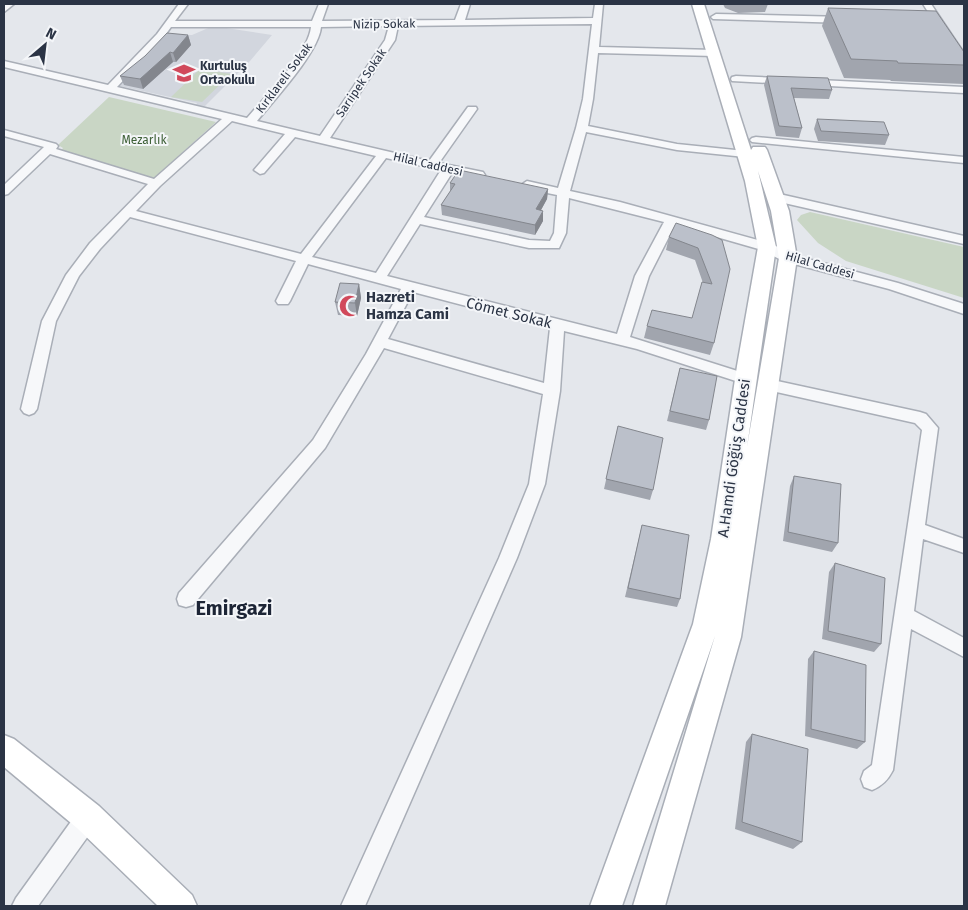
<svg xmlns="http://www.w3.org/2000/svg" width="968" height="910" font-family="'Fira Sans',sans-serif">
	<rect width="100%" height="100%" fill="#e4e7ec"/>
	<path fill="#d2d6de" d="M213,26L272,35L250,61L204,107L196,105L197,103L120,86L166,34L192,35Z"/>
	<path fill="#c9d6c5" d="M200,69L231,74L202,102L171,97Z
		M109,97L216,122L154,178L61,151L63,148L58,145Z
		M810,212L964,247V298L846,261L818,243L797,220L801,215Z"/>
	<g fill="none" stroke-linecap="round" stroke-linejoin="round">
		<g stroke="#a9aeb7" stroke-width="3">
			<path id="street" d="M4,4H14L4,12Z
				M179,4H188L175,21H312L319,4H328L322,21L455,20L461,4H470L465,20L593,18L595,4H603L599,47L714,50L719,53L714,56L598,53L593,99L588,126L677,144L745,151L751,154L745,157L677,150L586,132L570,191L620,202L772,244L793,255L898,283L964,304V314L889,289L783,261L762,250L675,225L649,276L630,337L750,375L753,379L750,383L745,384L637,349L564,331L560,391L545,484L517,558L365,906H341L499,558L529,484L543,394L384,348L325,448L193,605L186,607L179,605L177,599L179,593L313,440L366,354L401,289L308,264L290,301L288,304H278L276,301L296,261L130,217L100,249L79,276L56,321L37,409L34,413L29,415L24,413L21,409L42,321L66,275L90,243L148,184L50,154L8,194L4,195V185L44,147L4,136V130L56,144L58,146L56,149L154,179L222,119L4,67V61L108,85L157,34ZM592,24L583,99L576,128L558,188L527,181L521,185L523,188L557,195L554,233L550,241L529,240L424,217L452,173L479,179L485,175L483,172L439,163L477,109L476,107H468L429,161L330,138L395,40L398,26ZM389,26L385,40L320,136L257,121C274,100 319,52 321,27ZM171,27H311C309,52 264,98 247,118L117,87L163,38ZM232,121L285,134L254,170L260,174L264,173L295,137L376,156L301,254L136,211L160,186ZM386,158L441,170L376,273L312,257ZM569,198L664,222L635,276L617,334L387,276L420,224L529,248H559L566,233ZM413,292L550,328L544,383L388,339Z
				M923,4H931L964,53V63L960,62Z
				M716,14L846,17L851,20L846,23L713,19L711,17Z
				M736,76L964,87V93L732,81L731,79L732,77Z
				M756,137L964,157V163L752,142L750,140L752,138Z
				M775,193L964,236V244L771,200L769,197Z
				M768,379L920,412L926,414L938,428L925,525L964,539V553L923,539L914,611L964,638V657L911,629L893,770C888,780 882,786 872,790L864,787L861,779L864,771L872,765L922,430L915,423L763,389L760,385L763,381Z
				M88,806L96,809L99,817L96,825L38,906H12L16,898L80,809Z"/>
		</g>
		<g stroke="#a9aeb7" stroke-width="3">
			<path id="secondary" d="M692,4H704L751,150L753,147H765L767,150L789,211L797,258L741,637L665,906H633L715,636L622,906H590L693,624L711,539L737,366L758,247L745,181ZM758,171L771,211L779,258L747,447L776,247Z
				M4,735L14,739L99,806L192,895L197,906H158L77,828L4,767Z"/>
		</g>
		<use href="#street" fill="#f7f8fa" fill-rule="evenodd"/>
		<use href="#secondary" fill="#fff" fill-rule="evenodd"/>
	</g>
	<path fill="#a1a5ae" d="M723,4H768L765,12L738,13L725,8Z
		M828,8L964,52V84L891,81L890,80L844,78L822,26Z
		M188,35L191,45L176,62H173L143,89L124,85L120,76Z
		M767,76L832,90L829,99L794,98L802,128L799,138L776,136L764,85Z
		M817,119L889,135L885,145L818,141L814,129Z
		M450,183L548,189L547,199L541,210L543,221L535,235L442,215L441,205L450,192Z
		M712,235L714,343L710,355L644,338L647,326L692,318L703,283L695,260L666,250L669,237Z
		M359,284L361,298L357,316L338,315L335,302Z
		M680,368L709,420L706,430L667,421Z
		M618,426L653,490L650,500L604,489Z
		M794,476L838,543L832,552L783,541L790,486Z
		M642,525L680,599L677,607L625,597Z
		M835,563L881,644L874,652L822,639L829,572Z
		M814,651L865,742L857,749L805,736L808,659Z
		M752,734L802,842L793,849L735,829L746,742Z"/>
	<path fill="#83868d" d="M188,35L191,45L176,62L173,53Z
		M170,52L173,62L143,89L140,79Z
		M548,189L547,199L536,219V209Z
		M543,211V221L535,235V225Z
		M359,284L361,298L357,316L355,303Z"/>
	<path fill="#bbc0ca" stroke="#83868d" d="M828,8L936,11L964,52V65L898,63L897,61L851,59Z
		M167,33L188,35L173,53L170,52L140,79L120,76L145,56Z
		M767,76L828,78L832,90L791,88L802,128L779,126Z
		M817,119L884,122L889,135L821,131Z
		M459,170L548,189L536,209L543,211L535,225L441,205L455,184L450,183Z
		M676,223L712,235L722,240L730,269L714,343L647,326L652,310L692,318L702,282L712,284L698,248L669,237Z
		M340,283L359,284L355,303L335,302Z
		M680,368L717,376L709,420L670,411Z
		M618,426L663,438L653,490L606,479Z
		M794,476L841,484L838,543L788,532Z
		M642,525L689,535L680,599L628,588Z
		M835,563L885,578L881,644L828,631Z
		M814,651L866,665L865,742L811,729Z
		M752,734L808,749L802,842L742,822Z"/>
	<defs>
		<g id="school-bare" transform="scale(1.725)"><path d="M0-5L7-2L0 1L-7-2ZM-4 1L0 2.5L4 1V4Q0 6-4 4Z" fill="#d1495b" stroke="#f4f6f9" stroke-width="2.5" paint-order="stroke"/></g>
		<g id="mosque-bare" transform="scale(1.725)"><path d="M3.5-4.9A6 6 0 1 0 3.5 4.9A5 5 0 1 1 3.5-4.9Z" fill="#d1495b" stroke="#f4f6f9" stroke-width="2.5" paint-order="stroke"/></g>
	</defs>
	<g fill-rule="evenodd">
		<use href="#school-bare" x="184" y="73"/>
		<use href="#mosque-bare" x="350" y="306"/>
	</g>
	<g text-anchor="middle" dominant-baseline="central" stroke-width="4" stroke-linejoin="round" paint-order="stroke">
		<g font-size="12" fill="#2b3445" stroke="#f4f6f9">
			<text transform="translate(384 24) rotate(-1)">Nizip Sokak</text>
			<text transform="translate(284 78) rotate(-53)">Kırklareli Sokak</text>
			<text transform="translate(361 83) rotate(-56)">Sarıipek Sokak</text>
			<text transform="translate(428 164) rotate(13)">Hilal Caddesi</text>
			<text transform="translate(820 265) rotate(16)">Hilal Caddesi</text>
		</g>
		<g font-size="12" font-weight="bold" fill="#2b3445" stroke="#f4f6f9" text-anchor="start">
			<text x="200" y="66">Kurtuluş<tspan x="200" dy="14">Ortaokulu</tspan></text>
		</g>
		<g font-size="12" fill="#3f6138" stroke="#f4f6f9">
			<text x="144" y="140">Mezarlık</text>
		</g>
		<g font-size="15" font-weight="bold" fill="#2b3445" stroke="#f4f6f9" text-anchor="start">
			<text x="366" y="297">Hazreti<tspan x="366" dy="17">Hamza Cami</tspan></text>
		</g>
		<g font-size="15" fill="#2b3445" stroke="#f4f6f9">
			<text transform="translate(509 313) rotate(14)">Cömet Sokak</text>
			<text transform="translate(734 458) rotate(-82)">A.Hamdi Göğüş Caddesi</text>
		</g>
		<g font-size="20" font-weight="bold" fill="#1d2536" stroke="#f4f6f9">
			<text x="234" y="608">Emirgazi</text>
		</g>
	</g>
	<rect width="968" height="910" fill="none" stroke="#2b3445" stroke-width="10"/>
	<g transform="translate(45 45) rotate(28)" stroke="#f4f6f9" stroke-width="4" paint-order="stroke">
	<path d="M0-4L9 19L0 12L-9 19Z" fill="#2b3445"/>
	<text y="-8" font-size="14" font-weight="bold" text-anchor="middle" fill="#2b3445">N</text>
	</g>
</svg>
